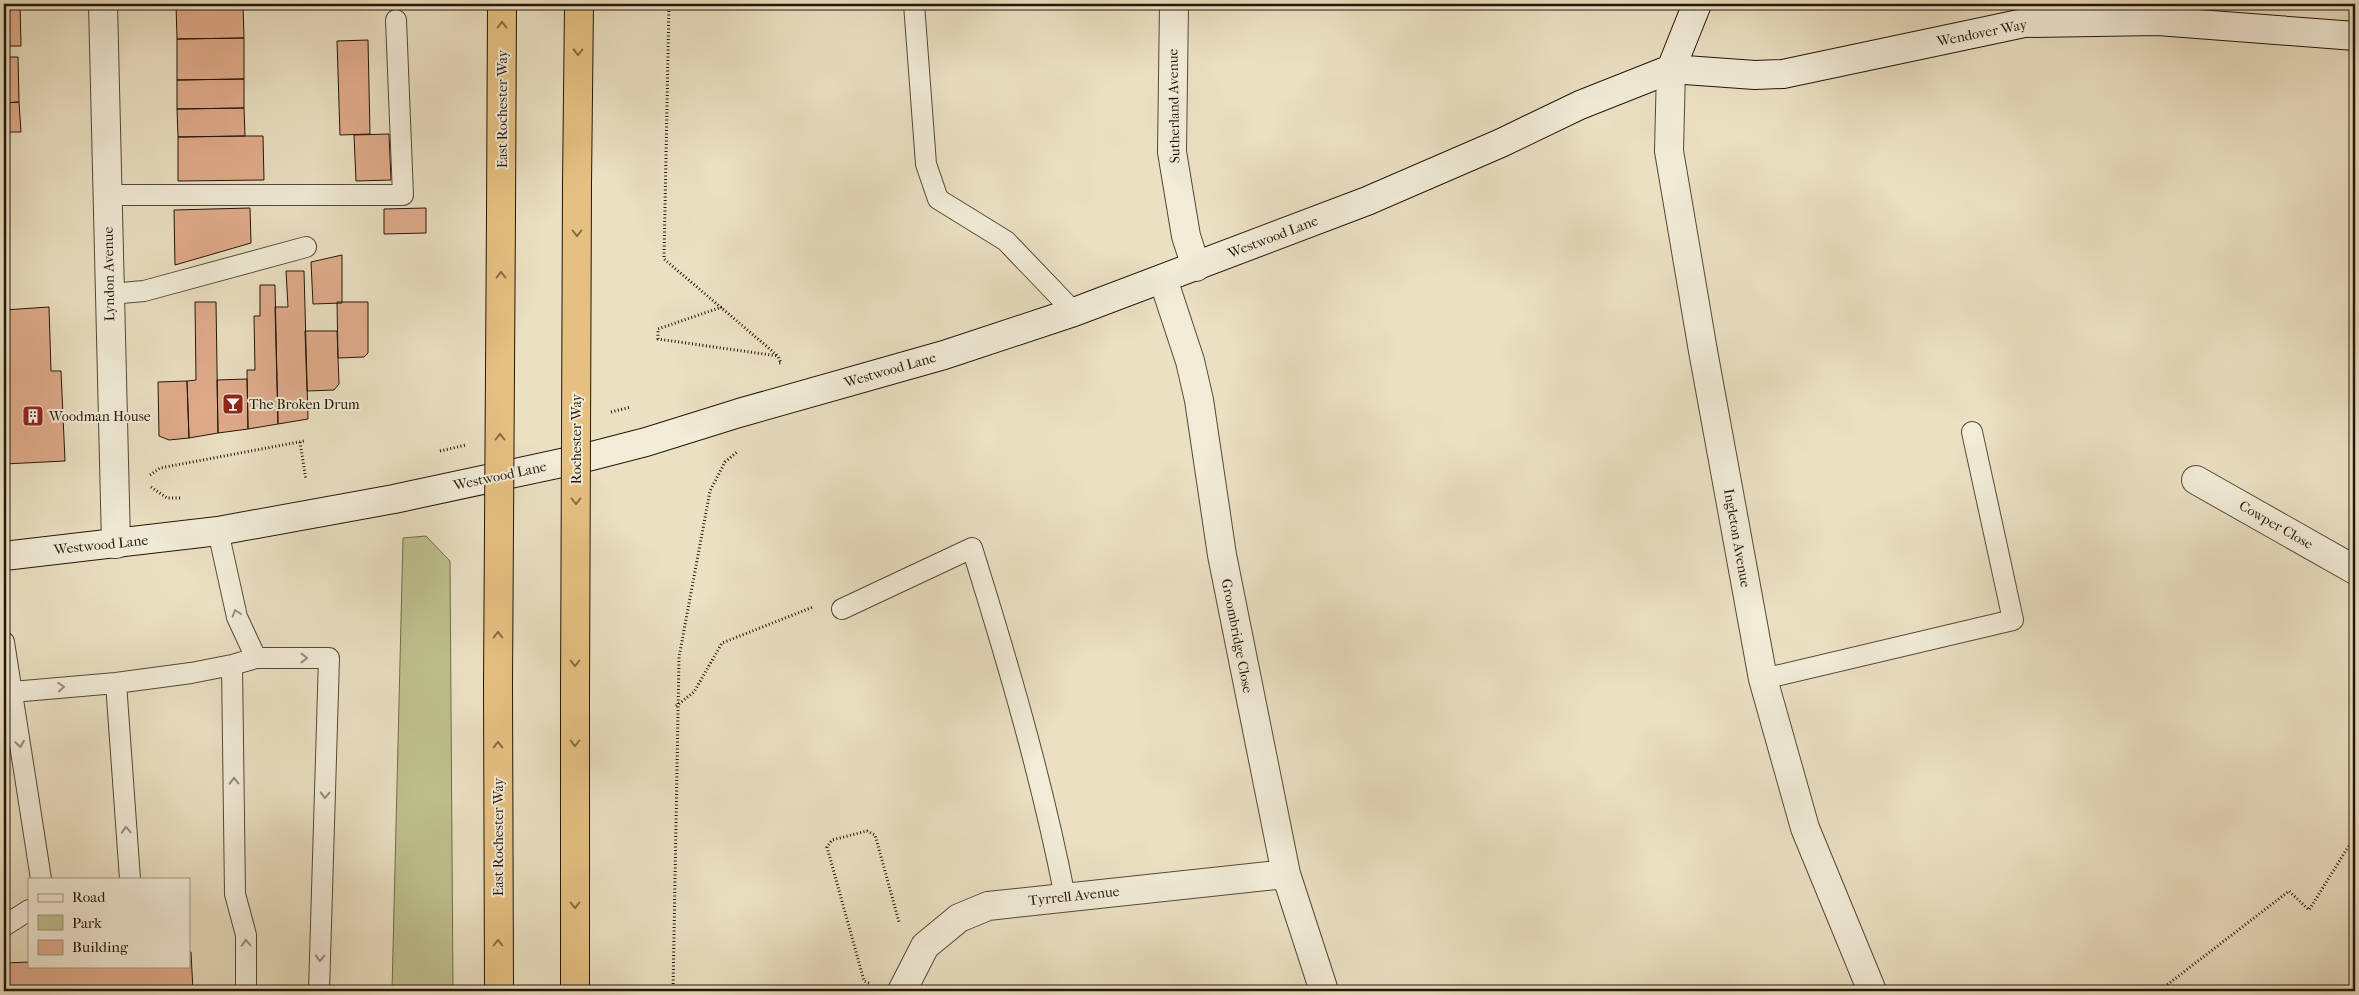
<svg xmlns="http://www.w3.org/2000/svg" width="2359" height="995" font-family="'IM FELL French Canon',serif">
	<rect width="100%" height="100%" fill="#eae0c2"/>
	<filter id="stains"><feTurbulence type="fractalNoise" baseFrequency=".004" numOctaves="4"/><feColorMatrix values="0 0 0 0 .2 0 0 0 0 .09 0 0 0 0 .02 0 0 0 .5 -.17"/></filter>
	<radialGradient id="worn" r=".72"><stop offset=".6" stop-color="#630" stop-opacity="0"/><stop offset="1" stop-color="#630" stop-opacity=".3"/></radialGradient>
	<path fill="#bec08e" stroke="#726b4b" d="M426,536L450,561L453,991H392L403,538Z"/>
	<path fill="#e0ac8c" stroke="#251608" d="M4,4H20L21,46H4Z
		M176,4H243L244,38L177,39Z
		M244,38V79L177,80V39Z
		M368,40L370,134L340,135L337,41Z
		M4,57H18L19,102L4,103Z
		M244,79V108L177,109V80Z
		M19,102L21,132H4V103Z
		M244,108L245,136L178,137L177,109Z
		M389,134L391,180L356,181L354,135Z
		M245,136H263L264,180L178,181V137Z
		M250,208L251,243L175,265L174,210Z
		M426,208V233L384,234V209Z
		M342,255V303L313,304L311,262Z
		M286,271H304L308,419L278,424L275,307H288Z
		M260,285H275L278,424L248,429L247,370H255L254,316H260Z
		M195,302H216L218,433L189,438L187,381L196,380Z
		M337,302H368V353L364,357L338,358Z
		M49,307L51,371H61L65,461L4,464V310Z
		M305,331H337L339,384L334,390L307,391Z
		M247,379L248,429L218,433L217,380Z
		M187,381L189,438L169,440L159,436L158,382Z
		M189,952H191L193,991H4V963L29,962V966H189Z"/>
	<g fill="none" stroke-linecap="round" stroke-linejoin="round">
		<g stroke="#564836" stroke-width="22">
			<path id="lane" d="M914,4L926,164L938,199L1006,241L1074,312
				M107,195H403L396,20
				M110,294L144,291L306,247
				M218,531L237,617L256,658
				M842,609L972,548C1008,663 1042,779 1065,897
				M4,642L41,879
				M232,665L235,894L246,935V991
				M1763,679L2013,620L1972,432
				M116,683L130,879
				M12,692L116,683L191,673L232,665L256,658H329L319,991
				M4,926L29,910"/>
		</g>
		<g stroke="#564836" stroke-width="30">
			<path id="street" d="M103,4L116,544
				M1174,4L1172,152L1186,236L1196,267
				M1671,69L1669,151L1703,351L1763,679L1805,828L1872,991
				M1163,279L1190,361L1199,400L1222,555L1286,874L1324,991
				M2196,480L2355,570
				M902,991L925,946L959,918L988,906L1286,874"/>
		</g>
		<g stroke="#251608" stroke-width="30">
			<path id="secondary" d="M1671,69L1697,4
				M4,556L218,531L394,499L580,459L646,442L739,413L944,355L1074,312L1367,201L1501,143L1580,105L1671,69L1755,75L1783,74L2024,23L2158,21L2355,36"/>
		</g>
		<g stroke="#251608" stroke-width="30">
			<path id="highway" d="M577,184L579,4
				M501,214L502,4
				M498,684L499,991
				M575,991V694"/>
		</g>
		<path stroke="#251608" stroke-width="3" stroke-dasharray="1 2.5" stroke-linecap="butt" d="M669,4L664,259L778,356L781,363H779
			M722,307L658,329V339L778,356
			M611,412L631,407
			M300,442L306,480
			M440,451L466,445
			M150,475L160,468L304,441
			M151,487L167,498H181
			M676,706L694,692L722,643L813,607
			M869,983L864,981L827,847L832,840L867,831L875,835L899,922
			M673,991L679,657L710,491L725,462L738,451
			M2159,991L2289,891L2309,910L2355,836"/>
		<use href="#lane" stroke="#f1ebd7" stroke-width="20"/>
		<use href="#street" stroke="#f1ebd7" stroke-width="28"/>
		<use href="#secondary" stroke="#f1ebd7" stroke-width="28"/>
		<use href="#highway" stroke="#e5c081" stroke-width="28"/>
		<g stroke="#251608" stroke-width="30" stroke-linecap="butt">
			<path id="highway-bridge" d="M498,684L501,214
				M575,694L577,184"/>
		</g>
		<use href="#highway-bridge" stroke="#e5c081" stroke-width="28"/>
	</g>
	<defs><path id="oneway-chevron" d="M-2-3.5L2.5 0L-2 3.5" fill="none" stroke-width="1.6" stroke-linecap="round" stroke-linejoin="round" transform="scale(1.25)"/></defs>
	<g stroke="#856b44">
		<use href="#oneway-chevron" transform="translate(502 25) rotate(-90)"/>
		<use href="#oneway-chevron" transform="translate(578 52) rotate(91)"/>
		<use href="#oneway-chevron" transform="translate(577 233) rotate(90)"/>
		<use href="#oneway-chevron" transform="translate(501 275) rotate(-90)"/>
		<use href="#oneway-chevron" transform="translate(500 437) rotate(-90)"/>
		<use href="#oneway-chevron" transform="translate(576 501) rotate(90)"/>
		<use href="#oneway-chevron" transform="translate(498 635) rotate(-90)"/>
		<use href="#oneway-chevron" transform="translate(575 663) rotate(90)"/>
		<use href="#oneway-chevron" transform="translate(575 743) rotate(90)"/>
		<use href="#oneway-chevron" transform="translate(498 745) rotate(-90)"/>
		<use href="#oneway-chevron" transform="translate(575 905) rotate(90)"/>
		<use href="#oneway-chevron" transform="translate(498 943) rotate(-90)"/>
	</g>
	<g stroke="#958b7a">
		<use href="#oneway-chevron" transform="translate(236 613) rotate(-108)"/>
		<use href="#oneway-chevron" transform="translate(304 658)"/>
		<use href="#oneway-chevron" transform="translate(61 687) rotate(-5)"/>
		<use href="#oneway-chevron" transform="translate(20 744) rotate(81)"/>
		<use href="#oneway-chevron" transform="translate(234 781) rotate(-91)"/>
		<use href="#oneway-chevron" transform="translate(325 795) rotate(92)"/>
		<use href="#oneway-chevron" transform="translate(126 830) rotate(-94)"/>
		<use href="#oneway-chevron" transform="translate(246 943) rotate(-91)"/>
		<use href="#oneway-chevron" transform="translate(320 958) rotate(92)"/>
	</g>
	<defs>
		<g id="bar-square" transform="scale(1.125)"><rect x="-9" y="-9" width="18" height="18" rx="4" fill="#8f2418" stroke="#f1ebd7"/><path d="M-6-5H6L.8 .8V4.5H3.5V6h-7V4.5H-.8V.8Z" fill="#fff"/></g>
		<g id="building-square" transform="scale(1.125)"><rect x="-9" y="-9" width="18" height="18" rx="4" fill="#8f2418" stroke="#f1ebd7"/><path d="M-4-6H4V6H1V3H-1V6H-4ZM-2.5-4.3h1.7v1.8h-1.7ZM.8-4.3h1.7v1.8H.8ZM-2.5-1h1.7V.8h-1.7ZM.8-1h1.7V.8H.8Z" fill="#fff"/></g>
	</defs>
	<g fill-rule="evenodd">
		<use href="#bar-square" x="233" y="404"/>
		<use href="#building-square" x="33" y="416"/>
	</g>
	<g text-anchor="middle" dominant-baseline="central" stroke-width="4" stroke-linejoin="round" paint-order="stroke">
		<g font-size="14" fill="#251608" stroke="#f1ebd7">
			<text transform="translate(1982 33) rotate(-11)">Wendover Way</text>
			<text transform="translate(1174 106) rotate(-91)">Sutherland Avenue</text>
			<text transform="translate(502 109) rotate(-90)">East Rochester Way</text>
			<text transform="translate(1273 237) rotate(-21)">Westwood Lane</text>
			<text transform="translate(109 274) rotate(-91)">Lyndon Avenue</text>
			<text transform="translate(890 370) rotate(-16)">Westwood Lane</text>
			<text transform="translate(576 439) rotate(-90)">Rochester Way</text>
			<text transform="translate(500 476) rotate(-12)">Westwood Lane</text>
			<text transform="translate(2276 525) rotate(30)">Cowper Close</text>
			<text transform="translate(1737 538) rotate(80)">Ingleton Avenue</text>
			<text transform="translate(101 545) rotate(-6)">Westwood Lane</text>
			<text transform="translate(1237 636) rotate(79)">Groombridge Close</text>
			<text transform="translate(498 837) rotate(-90)">East Rochester Way</text>
			<text transform="translate(1074 896) rotate(-6)">Tyrrell Avenue</text>
		</g>
		<g font-size="14" fill="#251608" stroke="#f1ebd7" text-anchor="start">
			<text x="249" y="404">The Broken Drum</text>
			<text x="49" y="416">Woodman House</text>
		</g>
	</g>
	<rect width="2359" height="995" fill="none" stroke="#eae0c2" stroke-width="20"/>
	<rect x="5" y="5" width="2349" height="985" fill="none" stroke="#251608" stroke-width="2.5"/>
	<rect x="10" y="10" width="2339" height="975" fill="none" stroke="#251608"/>
	<rect x="28" y="878" width="162" height="90" fill="#f1ebd7" stroke="#9f9684"/>
	<rect x="38" y="894" width="25" height="8" fill="#f1ebd7" stroke="#9f9684"/>
	<text x="72" y="902" font-size="15" fill="#251608">Road</text>
	<rect x="38" y="915" width="25" height="15" fill="#bec08e" stroke="#9f9684"/>
	<text x="72" y="928" font-size="15" fill="#251608">Park</text>
	<rect x="38" y="940" width="25" height="15" fill="#e0ac8c" stroke="#9f9684"/>
	<text x="72" y="952" font-size="15" fill="#251608">Building</text>
	<rect width="100%" height="100%" filter="url(#stains)"/>
	<rect width="100%" height="100%" fill="url(#worn)"/>
</svg>
